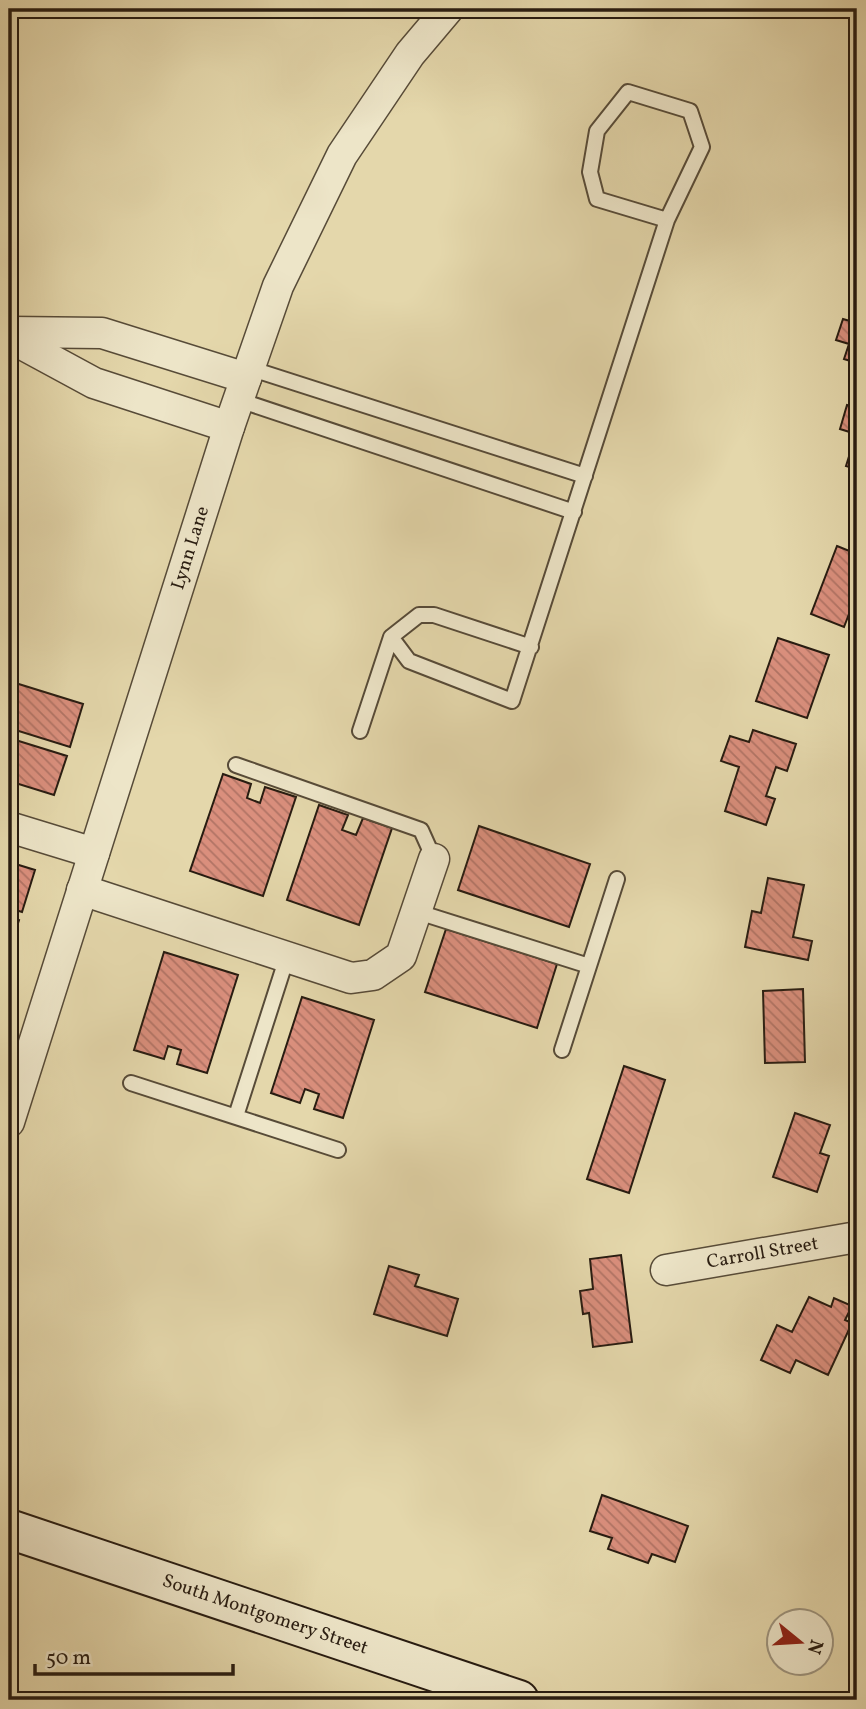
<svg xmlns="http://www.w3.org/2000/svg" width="866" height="1709" font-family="Vollkorn,serif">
	<defs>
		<pattern id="building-back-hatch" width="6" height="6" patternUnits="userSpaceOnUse" patternTransform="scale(1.75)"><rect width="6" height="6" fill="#da8f7d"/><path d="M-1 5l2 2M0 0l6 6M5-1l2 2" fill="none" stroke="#b17465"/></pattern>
	</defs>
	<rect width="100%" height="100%" fill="#e4d7ab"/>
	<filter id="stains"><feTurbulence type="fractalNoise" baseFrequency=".00286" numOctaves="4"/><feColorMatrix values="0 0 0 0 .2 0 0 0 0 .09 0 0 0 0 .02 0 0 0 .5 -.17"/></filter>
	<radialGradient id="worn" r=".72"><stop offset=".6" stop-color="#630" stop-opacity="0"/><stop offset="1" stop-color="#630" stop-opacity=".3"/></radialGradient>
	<path fill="url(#building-back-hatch)" stroke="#281c11" stroke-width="2" d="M843,319L857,323V363L844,359L849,344L836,340Z
		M847,405L857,408V469L846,466L856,434L840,429Z
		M837,546L857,554L852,569L857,571V593L844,627L811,614Z
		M778,638L829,655L807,718L756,701Z
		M9,681L83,704L70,747L9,728Z
		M753,730L796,744L787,771L776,767L766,796L775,799L766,825L725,811L739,767L721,761L730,736L749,742Z
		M9,738L67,756L54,795L9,781Z
		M223,774L251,784L247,798L260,803L265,787L296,797L263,896L190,871Z
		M319,805L348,815L342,830L356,835L363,818L392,828L359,925L287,900Z
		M479,826L590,864L569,927L458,890Z
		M9,862L35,870L22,912L9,908Z
		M768,878L804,885L793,937L812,941L808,960L745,947L752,911L761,913Z
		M9,916L19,920L9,951Z
		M446,929L557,964L537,1028L425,992Z
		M164,952L238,975L207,1073L177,1064L181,1050L168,1046L164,1059L134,1050Z
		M803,989L805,1062L765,1063L763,991Z
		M302,997L374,1020L343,1118L314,1109L319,1094L305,1089L300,1103L271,1093Z
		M624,1066L665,1080L629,1193L587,1179Z
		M795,1113L830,1125L820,1153L829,1156L817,1192L773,1177Z
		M621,1255L632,1342L593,1347L589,1313L583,1314L580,1291L593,1289L590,1259Z
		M389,1266L419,1275L415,1286L458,1299L447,1336L374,1314Z
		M809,1297L831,1307L834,1298L852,1306L845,1320L852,1323L828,1375L796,1360L790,1373L761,1360L777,1325L792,1332Z
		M602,1495L688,1526L675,1562L652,1554L648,1563L608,1549L612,1538L590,1531Z"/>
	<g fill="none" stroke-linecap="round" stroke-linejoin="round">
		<g stroke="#574b38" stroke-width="18">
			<path id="lane" d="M249,368L585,476
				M239,400L574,512
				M391,637L409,661L512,701L667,220L702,147L690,111L628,92L597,131L590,172L597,199L667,220
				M360,731L391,637L419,615H434L531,647
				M236,765L421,830L434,859
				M418,912L589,966
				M562,1050L617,879
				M131,1083L338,1150
				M236,1116L287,957"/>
		</g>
		<g stroke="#574b38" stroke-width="33">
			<g id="street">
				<path d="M9,332L102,333L246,378"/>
				<path d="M9,337L94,383L229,427"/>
				<path d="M9,827L94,853"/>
				<path d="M82,890L351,978L373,975L401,956L434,859"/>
				<path id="s1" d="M9,1122L229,427L278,286L342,155L410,54L448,9"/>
				<path id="s2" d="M666,1270L857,1237"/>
			</g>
		</g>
		<g stroke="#281c11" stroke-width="42">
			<g id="secondary">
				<path id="s3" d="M9,1529L519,1700"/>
			</g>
		</g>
		<use href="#lane" stroke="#ede5c8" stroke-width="14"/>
		<use href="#street" stroke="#ede5c8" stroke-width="30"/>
		<use href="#secondary" stroke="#ede5c8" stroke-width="38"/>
	</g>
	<g text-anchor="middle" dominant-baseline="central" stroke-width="5" stroke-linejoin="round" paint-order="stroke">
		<g font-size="19" fill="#281c11" stroke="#ede5c8">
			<text stroke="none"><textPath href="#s1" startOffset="602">Lynn Lane</textPath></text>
			<text stroke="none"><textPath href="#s2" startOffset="98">Carroll Street</textPath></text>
			<text stroke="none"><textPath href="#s3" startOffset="270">South Montgomery Street</textPath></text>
		</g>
	</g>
	<rect width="866" height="1709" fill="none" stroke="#e4d7ab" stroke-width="35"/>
	<rect x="10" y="10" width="845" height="1688" fill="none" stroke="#281c11" stroke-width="3.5"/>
	<rect x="18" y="18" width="831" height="1674" fill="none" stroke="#281c11" stroke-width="2"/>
	<g transform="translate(800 1642) rotate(108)"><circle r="33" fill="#ede5c8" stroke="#9e957f" stroke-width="2"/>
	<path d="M0-5L12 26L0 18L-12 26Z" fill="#8f2418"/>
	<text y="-10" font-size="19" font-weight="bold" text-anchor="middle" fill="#281c11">N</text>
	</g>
	<path d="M35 1664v10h198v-10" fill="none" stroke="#281c11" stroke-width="3.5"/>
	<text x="46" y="1664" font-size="21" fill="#281c11" stroke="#ede5c8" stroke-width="5" paint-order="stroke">50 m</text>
	<rect width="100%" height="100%" filter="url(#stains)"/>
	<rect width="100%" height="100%" fill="url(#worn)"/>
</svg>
